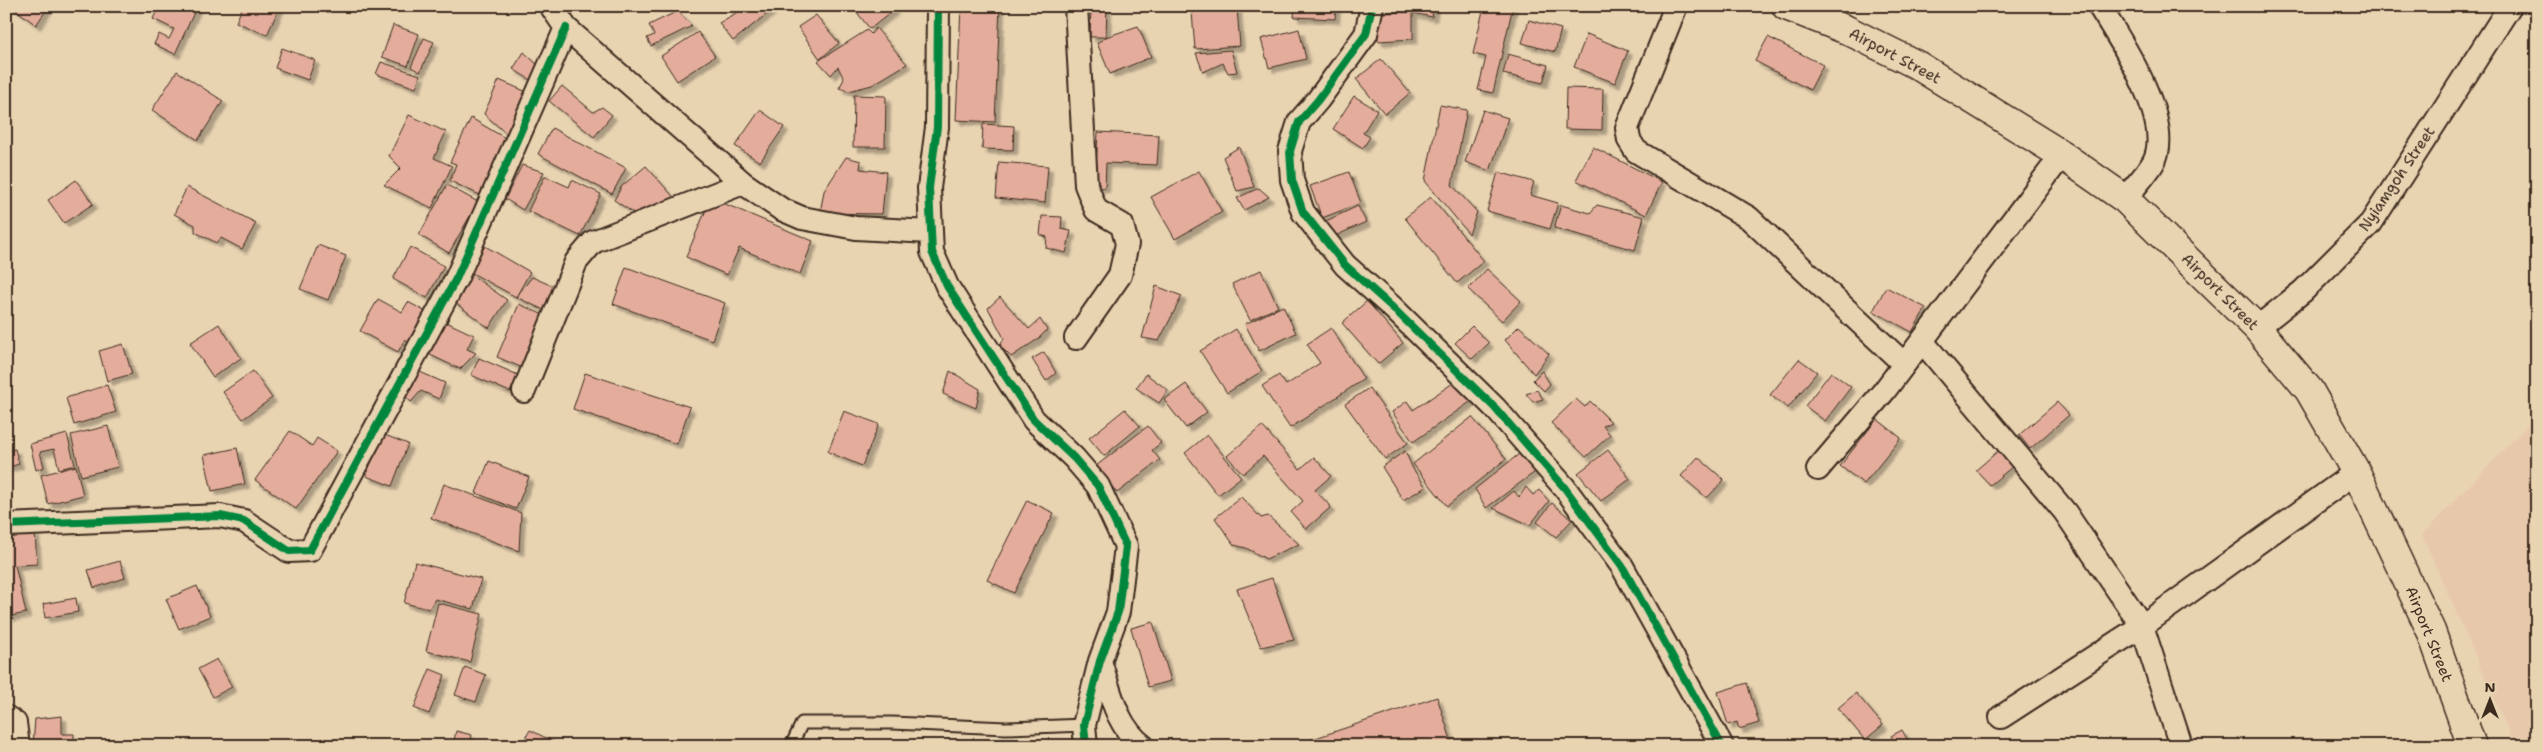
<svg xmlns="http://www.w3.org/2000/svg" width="2543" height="752" font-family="'Shantell Sans',sans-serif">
	<defs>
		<filter id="shadow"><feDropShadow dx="4.5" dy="4.5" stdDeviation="1" flood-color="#0004"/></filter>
	</defs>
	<rect width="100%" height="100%" fill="#e9d4b2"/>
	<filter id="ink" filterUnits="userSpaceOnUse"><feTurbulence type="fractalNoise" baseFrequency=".02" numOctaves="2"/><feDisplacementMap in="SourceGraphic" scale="10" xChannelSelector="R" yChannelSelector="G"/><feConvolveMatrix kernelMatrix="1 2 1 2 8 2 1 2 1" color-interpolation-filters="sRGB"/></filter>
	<g filter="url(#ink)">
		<path fill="#e8c8ab" d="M2537,415V746H2515L2422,535Z"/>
		<path fill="#e4ad9b" stroke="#3b2a1e" filter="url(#shadow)" d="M11,6H49L36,25Z
			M159,6H197L175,54L154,44L159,34L169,39L174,29L153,19Z
			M243,6H280L267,35L236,22Z
			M748,6H772L773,9L733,41L719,23Z
			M852,6H891L894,10L870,29Z
			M961,6H1000L995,122L956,120Z
			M1091,6H1107L1106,37H1090Z
			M1295,6H1336L1335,19L1294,17Z
			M1379,6H1434L1432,17Z
			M1484,6H1513L1493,93L1478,90L1486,57L1473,54Z
			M1237,8L1240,46L1195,49L1192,12Z
			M678,11L692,26L651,46L647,38L654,35L649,25Z
			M1413,12V39L1378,41L1377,13Z
			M816,15L839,43L820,59L798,27Z
			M1529,20L1561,29L1555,52L1522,43Z
			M393,25L419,34L408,66L382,57Z
			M1138,26L1151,57L1110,74L1097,43L1106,37Z
			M876,28L907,64L872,85L849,91L839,88L844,79L838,67L831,75L818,61L867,30L871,34Z
			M1299,29L1306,59L1269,68L1261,39Z
			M698,32L715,56L677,81L661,56Z
			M1587,34L1628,51L1615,83L1574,67Z
			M1768,37L1823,65L1810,90L1755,61Z
			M424,38L434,42L420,72L411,67Z
			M282,48L315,60L308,80L275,68Z
			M1231,50L1237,72L1228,73L1223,63L1203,72L1196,53Z
			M524,52L544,71L537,84L513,69Z
			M1508,54L1548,65L1543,83L1503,74Z
			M1381,59L1410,93L1385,114L1356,79Z
			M381,62L420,75L416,88L376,74Z
			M177,71L223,101L198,140L152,110Z
			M499,80L527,92L508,135L484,114Z
			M562,86L593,112L602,107L612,115L594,137L549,101Z
			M1566,88L1603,89L1602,130L1565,129Z
			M854,95L886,96L885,147H853Z
			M1354,96L1377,110L1363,133L1370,137L1363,148L1333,129Z
			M1440,105L1467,110L1452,185L1477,212L1469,234L1425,181Z
			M760,110L784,127L760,162L735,146Z
			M1483,110L1508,118L1490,171L1465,162Z
			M409,115L446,132L434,158L452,166L432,208L384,185L401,168L389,156Z
			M471,118L505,138L482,196L450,181L456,164L450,162Z
			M983,124L1014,126L1013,150L982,149Z
			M552,128L626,168L612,194L538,154Z
			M1098,132L1159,135L1157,165L1106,163L1105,188L1095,187Z
			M1239,147L1254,187L1237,191L1223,157Z
			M1593,147L1662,182L1646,215L1576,180Z
			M846,157L861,161L860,169L886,172L882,214L820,213L824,191Z
			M999,162L1048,166L1045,203L996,198Z
			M522,165L544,172L523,210L505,199Z
			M646,166L679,203L641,218L614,200L622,186Z
			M1199,171L1222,212L1175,239L1151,197Z
			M1349,172L1361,203L1322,218L1310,186Z
			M1498,172L1534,182L1530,195L1558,203L1550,229L1487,211Z
			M545,176L569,187L572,180L601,194L580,236L528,211Z
			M76,180L93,204L64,223L48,200Z
			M447,185L478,202L449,253L419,235Z
			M187,187L256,223L242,249L221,238L217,243L195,232V225L174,214Z
			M1259,188L1269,197L1244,210L1237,198Z
			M1431,197L1484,261L1457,283L1405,218Z
			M711,198L813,241L800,274L739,248L727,275L686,257Z
			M1561,205L1590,213L1597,205L1644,217L1635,250L1554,228Z
			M1358,206L1366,222L1333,237L1326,221Z
			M1042,216L1062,217L1061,229L1071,231L1066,253L1046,248L1047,237L1040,235Z
			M318,245L346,256L328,300L300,289Z
			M485,246L530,272L516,297L470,272Z
			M410,247L444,266L427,298L393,279Z
			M626,267L725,303L712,340L613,304Z
			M1487,269L1521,301L1502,321L1468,289Z
			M1261,270L1278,307L1250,320L1232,284Z
			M470,274L507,300L489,328L454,302Z
			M532,277L557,288L546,311L516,297Z
			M1156,286L1182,296L1159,341L1142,338Z
			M1886,287L1926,308L1912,332L1873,311Z
			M1000,297L1029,329L1040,319L1047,330L1038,339L1011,357L1000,346L1004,338L988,308Z
			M378,299L402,312L408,302L430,314L413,344L405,339L398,352L360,331Z
			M1367,301L1403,343L1378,364L1342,323Z
			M519,304L548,317L525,369L497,357Z
			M1283,306L1296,333L1259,351L1245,324Z
			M444,321L474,335L467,349L476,353L460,369L428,354Z
			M219,324L241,358L213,377L190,343Z
			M1472,326L1489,343L1472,359L1455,343Z
			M1519,326L1549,354L1534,374L1505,340Z
			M1331,328L1364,379L1290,428L1262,386L1279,375L1286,385L1320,363L1307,344Z
			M1236,329L1262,371L1227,393L1200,351Z
			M123,344L132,374L107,381L99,351Z
			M1044,352L1056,373L1046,381L1032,359Z
			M479,358L518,375L510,392L471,375Z
			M1799,359L1817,372L1788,408L1770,395Z
			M413,369L445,383L439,399L421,391L411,402L403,394Z
			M253,371L272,398L243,419L223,392Z
			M950,371L980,389L976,408L943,394Z
			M1542,371L1550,384L1544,391L1533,380Z
			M1831,372L1851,387L1825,421L1805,406Z
			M585,373L690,407L677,444L573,409Z
			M1146,374L1168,390L1159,403L1136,388Z
			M1459,379L1473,400L1413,442L1392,412L1407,401L1413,410Z
			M1186,384L1207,412L1186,428L1164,400Z
			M107,385L116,412L74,425L66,398Z
			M1369,388L1408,443L1385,459L1345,404Z
			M1537,390L1543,399L1533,402L1526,394Z
			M1576,399L1585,407L1590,401L1611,422L1603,426L1610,435L1586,457L1551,423Z
			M2057,402L2069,415L2030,449L2019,435Z
			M1125,409L1140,426L1104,456L1089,438Z
			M844,411L879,424L862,466L828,452Z
			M1472,417L1506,459L1447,506L1413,464Z
			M1877,419L1901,438L1864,484L1840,466Z
			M108,426L118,467L81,476L71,435Z
			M1148,426L1161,443L1152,450L1160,460L1117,493L1096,466Z
			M1262,426L1300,469L1314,457L1331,476L1315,490L1331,507L1306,529L1291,512L1303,501L1263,456L1243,474L1227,456Z
			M290,431L312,446L317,438L337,451L296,509L255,480Z
			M67,434L75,465L59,469L54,449L40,452L44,467L36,470L30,444Z
			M382,434L408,444L392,486L366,476Z
			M1207,435L1241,477L1218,495L1185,453Z
			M237,448L245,484L212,491L204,455Z
			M15,449L19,464L6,468V451Z
			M1608,450L1630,479L1601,501L1578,473Z
			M1405,451L1413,469L1426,487L1403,500L1382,467Z
			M1998,451L2012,467L1990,485L1976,470Z
			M1519,454L1535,472L1486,508L1475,489Z
			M1698,457L1724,480L1707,498L1681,476Z
			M489,461L529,477L516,509L476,493Z
			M76,466L83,495L48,504L41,475Z
			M444,484L521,513L519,551L431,518Z
			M1526,487L1533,495L1539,490L1549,501L1530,525L1493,508L1514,491L1519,497Z
			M1241,497L1261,518L1268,516L1299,544L1266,559L1246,548L1234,545L1215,518Z
			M1027,500L1054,513L1014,593L987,580Z
			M1552,503L1572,520L1556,537L1537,522Z
			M35,533L37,564L6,566V535Z
			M120,561L125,578L94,588L88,570Z
			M415,562L481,579L473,609L435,599L429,609L404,603Z
			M15,565L26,613L6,617V567Z
			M1272,578L1294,640L1261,647L1237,589Z
			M197,586L210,616L179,629L166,599Z
			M76,598L78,612L45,618L43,604Z
			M438,603L482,614L470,662L426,651Z
			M1153,622L1171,681L1148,687L1131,628Z
			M217,659L232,687L213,697L198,669Z
			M465,667L486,675L476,702L455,695Z
			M430,669L445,675L429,714L414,708Z
			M1747,683L1759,723L1739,729L1737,722L1728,725L1718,692Z
			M1856,693L1883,725L1865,740L1838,708Z
			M1437,697L1453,746H1292Z
			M62,716V734H74V746H33L35,719Z
			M530,730L556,743L554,746H521Z
			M1902,730L1911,746H1897L1891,736Z
			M456,731L472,735L470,746H453Z"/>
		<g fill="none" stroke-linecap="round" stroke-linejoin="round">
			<g stroke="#3b2a1e" stroke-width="15">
				<path id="lane" d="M791,746L802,723H892L1006,728L1084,725"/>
			</g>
			<g stroke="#3b2a1e" stroke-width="26">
				<path id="street" d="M551,6L566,28L743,183L781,209L802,218L856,228L930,232
					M938,6L937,127L929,188L932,252L947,286L1034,420L1074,458L1098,486L1126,546L1118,612L1100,661L1084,725L1086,746
					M1372,6L1366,34L1318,100L1299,122L1290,151L1292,180L1303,212L1345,265L1393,308L1495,408L1564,487L1622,566L1722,746
					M1676,6L1627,128L1629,140L1636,151L1749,218L1904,364
					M2099,6C2120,39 2176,124 2153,163C2146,175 2134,187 2125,199
					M2257,328L2303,291L2371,223L2510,6
					M1076,338L1120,275L1127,244L1122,225L1096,210L1086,185L1076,6
					M1922,341L2065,512L2142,626L2181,746
					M524,391L576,262L593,242L743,183
					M1818,469L1885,390L2062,155
					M6,525L220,516L244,521L289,551L310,550L457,277L566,28
					M1100,661C1110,691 1116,726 1143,746
					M6,717L15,723L18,746
					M2001,717L2142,626L2356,472"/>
			</g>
			<g stroke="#3b2a1e" stroke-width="31">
				<path id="highway" d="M1786,6L1847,30L1917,65L2062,155L2125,199L2257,328L2309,390L2356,472L2431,631L2472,746"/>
			</g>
			<use href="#lane" stroke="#e9d4b2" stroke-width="11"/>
			<use href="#street" stroke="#e9d4b2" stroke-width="22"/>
			<use href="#highway" stroke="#e9d4b2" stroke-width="28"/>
			<g stroke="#e9d4b2" stroke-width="11">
				<path id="cycleway" d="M938,6L937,127L929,188L932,252L947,286L1034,420L1074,458L1098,486L1126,546L1118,612L1100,661L1084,725L1086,746
					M1372,6L1366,34L1318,100L1299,122L1290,151L1292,180L1303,212L1345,265L1393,308L1495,408L1564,487L1622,566L1722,746
					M6,525L220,516L244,521L289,551L310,550L457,277L566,28"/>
			</g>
			<use href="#cycleway" stroke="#00873e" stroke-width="8"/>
		</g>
	</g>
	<g text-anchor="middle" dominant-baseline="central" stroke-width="5" stroke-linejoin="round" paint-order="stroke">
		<g font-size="15" fill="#3b2a1e" stroke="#e9d4b2">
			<text transform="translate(1895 56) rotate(28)">Airport Street</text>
			<text transform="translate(2397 179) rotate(-56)">Nyiamgoh Street</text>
			<text transform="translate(2220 292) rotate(45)">Airport Street</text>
			<text transform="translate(2429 634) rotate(68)">Airport Street</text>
		</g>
	</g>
	<rect width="2543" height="752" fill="none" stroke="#e9d4b2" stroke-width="25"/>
	<rect x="12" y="12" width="2518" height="727" fill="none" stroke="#3b2a1e" stroke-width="2" filter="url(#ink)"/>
	<g transform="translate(2490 700)" stroke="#e9d4b2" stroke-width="4" paint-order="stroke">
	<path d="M0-4L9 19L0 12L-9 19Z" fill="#3b2a1e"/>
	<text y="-8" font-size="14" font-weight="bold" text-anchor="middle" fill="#3b2a1e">N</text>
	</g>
</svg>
